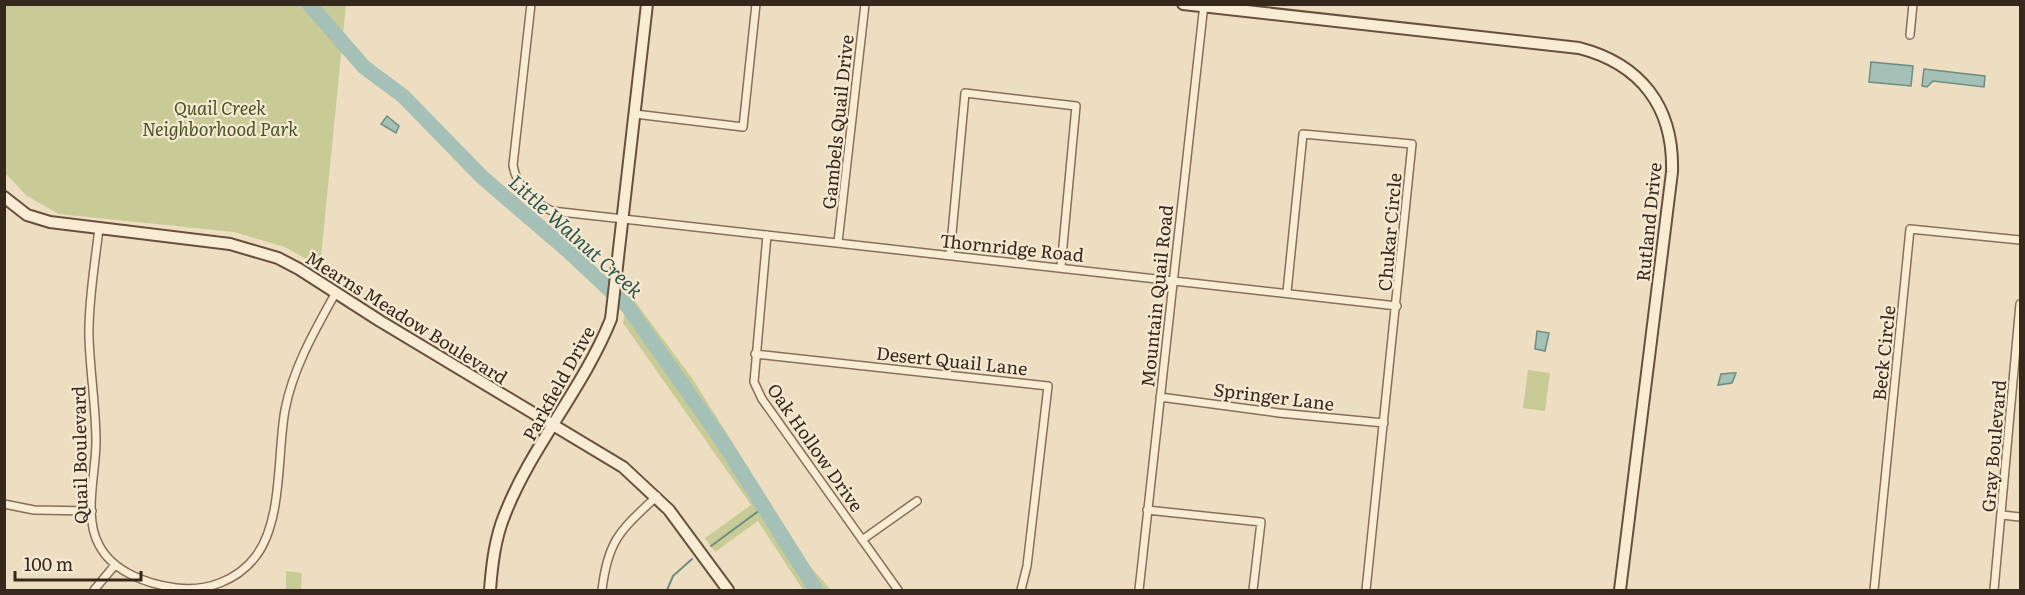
<svg xmlns="http://www.w3.org/2000/svg" width="2025" height="595" font-family="Literata,serif">
	<rect width="100%" height="100%" fill="#eddec2"/>
	<path fill="#c8cb96" d="M5,4L346,5L320,267L285,247L234,232L59,214L27,196L5,173Z
		M628,292L692,378L810,566L831,590H803L758,521L715,552L705,538L751,505L623,323Z
		M1528,370L1550,373L1545,411L1523,408Z
		M286,571L302,573L301,590H286Z"/>
	<path fill="#a5c0b6" stroke="#6c8e83" stroke-width="1.5" d="M1871,62L1913,66L1911,86L1869,82Z
		M1924,69L1985,76L1984,87L1933,81L1927,87L1922,86Z
		M387,116L399,126L396,133L381,124Z
		M1537,331L1549,333L1545,351L1535,349Z
		M1732,373H1736L1732,383L1718,385L1721,374Z"/>
	<g fill="none" stroke-linecap="round" stroke-linejoin="round">
		<path stroke="#6c8e83" stroke-width="2" d="M711,546L764,507
			M667,590L673,576L692,559"/>
		<path stroke="#a5c0b6" stroke-width="15" d="M309,4L364,67L403,96L482,177L567,250L628,307L723,442L816,590"/>
		<g stroke="#876f5a" stroke-width="10">
			<path id="street" d="M531,4L513,165C516,186 534,203 552,211L1397,306
				M1910,35L1913,4
				M635,114L743,127L756,4
				M99,228C95,264 88,302 89,337C90,372 96,407 96,442C96,473 83,516 99,545C113,572 147,584 176,588C206,592 237,581 256,556C283,520 277,454 285,410C293,368 315,330 335,294
				M767,235L754,382L762,399L898,590
				M838,242L865,4
				M950,255L965,93L1076,106L1061,267
				M1287,292L1303,134L1412,144L1366,590
				M755,354L1048,386L1027,566L1021,590
				M1160,397L1279,413L1384,423
				M4,504L34,510L92,511
				M1147,510L1261,522L1253,590
				M2002,515L2020,517
				M862,540L917,501
				M94,590L115,565
				M602,590C608,539 621,530 657,496
				M1139,590L1204,4
				M1874,590L1910,229L2020,240
				M1994,590L2020,304"/>
		</g>
		<g stroke="#68503d" stroke-width="14">
			<path id="secondary" d="M1183,4L1579,48C1641,64 1674,107 1672,172L1620,590
				M4,197L27,215L50,222L230,244L278,258L299,269L380,321L623,467L669,510L728,590
				M490,590C492,564 495,538 505,514C531,447 584,387 611,319L647,4"/>
		</g>
		<use href="#street" stroke="#f8ecd5" stroke-width="7"/>
		<use href="#secondary" stroke="#f8ecd5" stroke-width="10"/>
	</g>
	<g text-anchor="middle" dominant-baseline="central" stroke-width="4.5" stroke-linejoin="round" paint-order="stroke">
		<g font-size="18" font-style="italic" fill="#4a5325" stroke="#f5e9d2">
			<text x="220" y="107">Quail Creek<tspan x="220" dy="21">Neighborhood Park</tspan></text>
		</g>
		<g font-size="18" fill="#37281e" stroke="#f5e9d2">
			<text transform="translate(837 122) rotate(-84)">Gambels Quail Drive</text>
			<text transform="translate(1648 222) rotate(-84)">Rutland Drive</text>
			<text transform="translate(1389 232) rotate(-85)">Chukar Circle</text>
			<text transform="translate(1012 247) rotate(6)">Thornridge Road</text>
			<text transform="translate(1156 296) rotate(-84)">Mountain Quail Road</text>
			<text transform="translate(407 317) rotate(32)">Mearns Meadow Boulevard</text>
			<text transform="translate(1883 353) rotate(-84)">Beck Circle</text>
			<text transform="translate(952 360) rotate(6)">Desert Quail Lane</text>
			<text transform="translate(558 383) rotate(-61)">Parkfield Drive</text>
			<text transform="translate(1274 396) rotate(7)">Springer Lane</text>
			<text transform="translate(1993 446) rotate(-85)">Gray Boulevard</text>
			<text transform="translate(816 447) rotate(55)">Oak Hollow Drive</text>
			<text transform="translate(79 455) rotate(-91)">Quail Boulevard</text>
		</g>
		<g font-size="20" font-style="italic" fill="#2d5651" stroke="#f5e9d2">
			<text transform="translate(577 235) rotate(42)">Little Walnut Creek</text>
		</g>
	</g>
	<rect width="2025" height="595" fill="none" stroke="#37281e" stroke-width="12"/>
	<path d="M15 571v9h126v-9" fill="none" stroke="#37281e" stroke-width="3"/>
	<text x="24" y="571" font-size="18" fill="#37281e" stroke="#f5e9d2" stroke-width="4.5" paint-order="stroke">100 m</text>
</svg>
